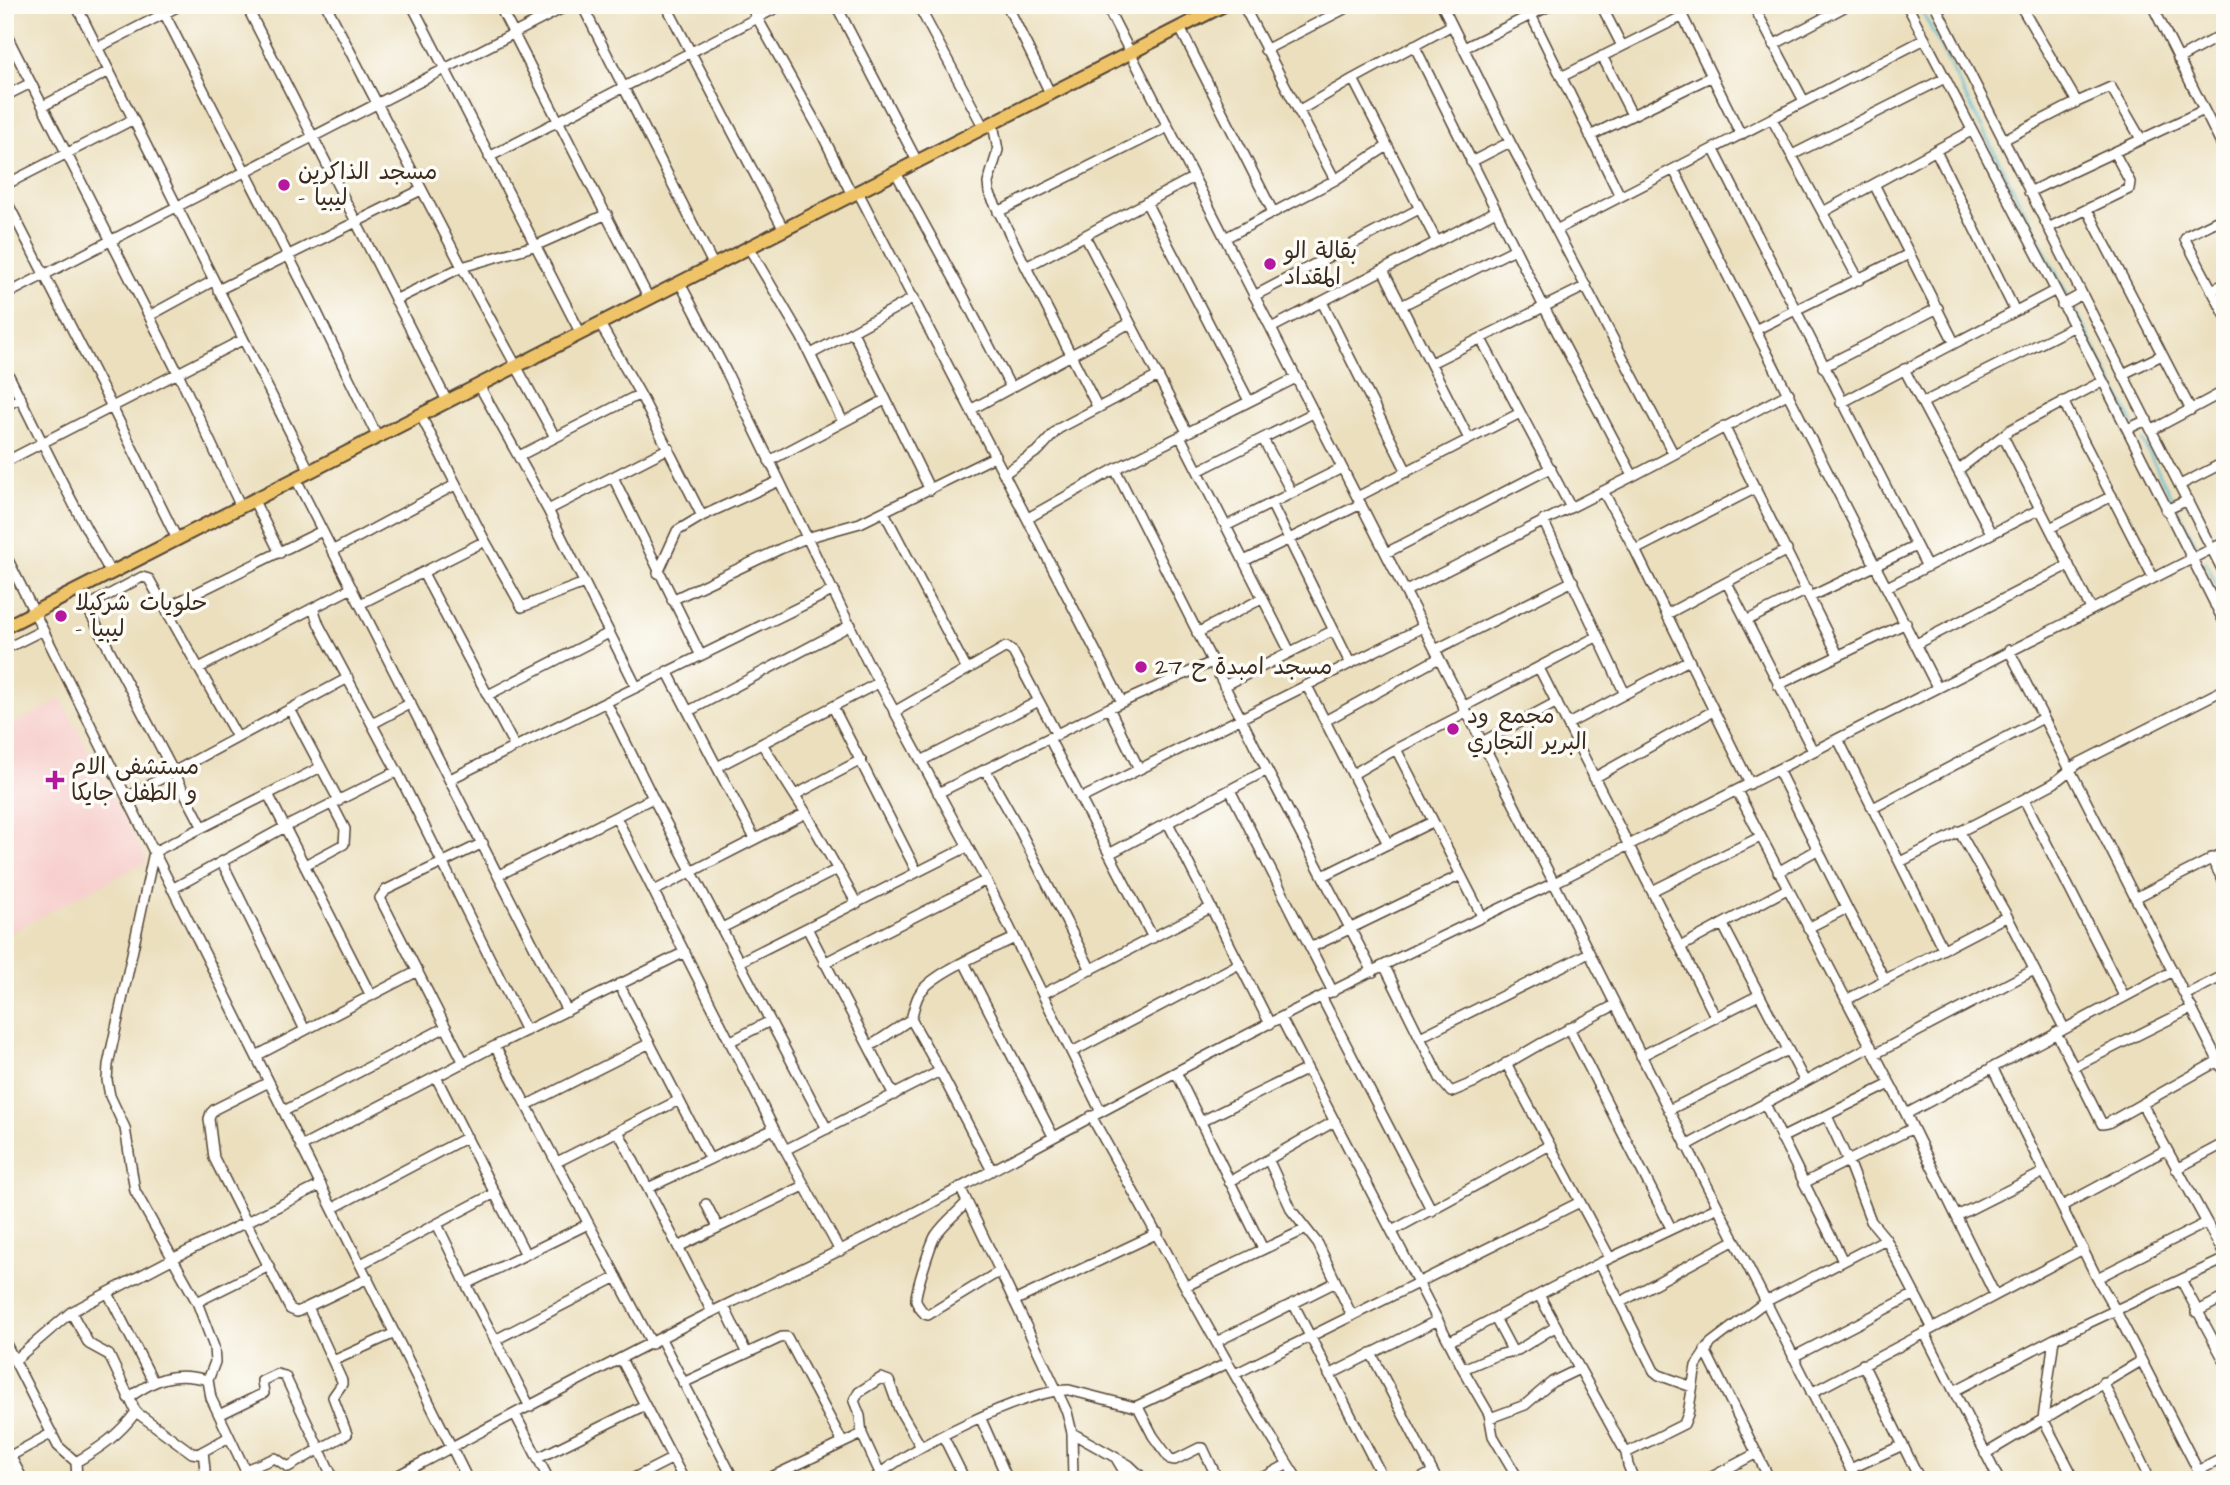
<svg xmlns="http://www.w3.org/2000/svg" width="2230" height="1485" font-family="'Architects Daughter','Playpen Sans Arabic',sans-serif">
	<rect width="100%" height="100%" fill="#fdfcf7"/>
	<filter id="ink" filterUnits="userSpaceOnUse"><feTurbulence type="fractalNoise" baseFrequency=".0143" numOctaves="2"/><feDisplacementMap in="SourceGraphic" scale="14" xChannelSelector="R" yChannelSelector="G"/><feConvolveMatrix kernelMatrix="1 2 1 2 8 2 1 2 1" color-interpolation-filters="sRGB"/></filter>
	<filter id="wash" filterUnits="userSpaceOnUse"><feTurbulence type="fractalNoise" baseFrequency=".00686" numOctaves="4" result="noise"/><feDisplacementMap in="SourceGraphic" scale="28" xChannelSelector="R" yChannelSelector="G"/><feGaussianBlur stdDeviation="1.57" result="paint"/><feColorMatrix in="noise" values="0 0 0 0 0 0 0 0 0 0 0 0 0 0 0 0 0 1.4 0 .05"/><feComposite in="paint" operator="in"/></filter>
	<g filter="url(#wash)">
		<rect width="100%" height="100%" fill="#ebdfbe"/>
		<path fill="#f7d0ce" d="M61,699L147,861L5,935V729Z"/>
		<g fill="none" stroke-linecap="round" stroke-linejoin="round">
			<path stroke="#56bfd3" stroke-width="2.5" d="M1919,5L2133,423
				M2142,440L2174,502
				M2177,508L2195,543
				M2205,561L2219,589"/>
		</g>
	</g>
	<g filter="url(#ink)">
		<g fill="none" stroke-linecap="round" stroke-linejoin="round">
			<g stroke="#554536" stroke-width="12">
				<path id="minor" d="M76,5L310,472
					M160,5L313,304L378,438
					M246,5L448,403
					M326,5L462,267L555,437
					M412,5L581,334
					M499,5L649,299
					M582,5L714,266
					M666,5L784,230
					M750,5L822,134L852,195
					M836,5L918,163
					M918,5L984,128
					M1007,5L1051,95
					M1106,5L1554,883L1856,1480
					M1199,5L1204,15
					M1243,5L1335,180
					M1442,5L1510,142L1673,453
					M1601,5L1622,46
					M1677,5L1741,135
					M1753,5L1804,101
					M1907,5L2103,381
					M1935,5L2225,575
					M2152,5L2225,152
					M1531,15L1620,196
					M1180,28L1273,212
					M5,32L178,373L241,507
					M1414,45L1544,307L1633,476
					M1773,45L1848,5
					M97,48L181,5
					M1464,48L1551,5
					M1265,50L1352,5
					M1602,56L1632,115
					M2178,59L2225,33
					M1561,77L1683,16
					M1353,79L1437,242
					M5,96L31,83
					M2077,102L2111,87L2141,139
					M43,106L109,71
					M1298,111L1353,79L1452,25
					M1772,119L1859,280
					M993,124L998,150L988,183L989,192L1026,267
					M1590,136L1712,76
					M2003,140L2077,102L2020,5
					M1714,150L1927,567
					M1936,151L2015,311
					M1792,155L1945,78
					M489,157L782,5
					M1471,162L1510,142
					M1674,170L1937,687
					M896,173L963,295L1011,388
					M1874,184L1954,342
					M5,185L132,120
					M858,192L1122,702
					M2029,192L2204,110
					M5,198L112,407L177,539
					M1146,202L1249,401
					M2087,209L2191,410
					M998,212L1168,127
					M1823,212L1971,131
					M2225,217L2188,235L2185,239L2225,315
					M2048,228L2129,189L2130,182L2114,152
					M1556,230L1925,39
					M1085,236L1187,432
					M1225,238L1335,180L1386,147
					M749,248L802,338L843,422
					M1383,270L1469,439
					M680,283L728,375L867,661L986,880L1100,1110
					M218,290L421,190
					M2211,290L2225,284
					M5,295L569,5
					M1254,296L1419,209
					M395,300L462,267L537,245L607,214
					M1322,302L1407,472
					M2062,305L2082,294
					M1401,306L1515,249
					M149,316L213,281
					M600,324L640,394L702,516L677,531L658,573
					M1271,328L1496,211
					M1755,330L1909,254
					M853,332L930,490
					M1481,339L1570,506
					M811,354L914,298
					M1431,363L1586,286
					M1823,367L1938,308
					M5,368C40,436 72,506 111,573
					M1904,369L1991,533
					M2123,374L2162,355
					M480,387L548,510L636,686
					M2063,401L2153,577
					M1841,403L2054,291
					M1922,403L2073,327
					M5,406L21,398
					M1098,408L1026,267L1194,177
					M972,409L1130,323
					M421,416L485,541
					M1724,426L1838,655
					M2127,429L2225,624
					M2152,430L2225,391
					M1180,436L1290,652
					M2003,436L2091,609
					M1263,439L1292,493
					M519,456L640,394
					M769,461L885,400
					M5,462L242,340
					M1115,469L1267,770L1373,972
					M1958,470L2010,430L2103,381L2127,429L2147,420
					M1198,471L1313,413
					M1005,473L1039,450L1058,429L1158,376
					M613,477L700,654
					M296,479L567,1011
					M2180,485L2225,462
					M1603,491L1635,550L1750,784
					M1357,497L1520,413
					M254,501L280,553
					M1271,503L1350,663
					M548,510L669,448
					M2166,510L2188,500
					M884,512L967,670
					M702,516L779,481
					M1028,518L1115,469L1296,378
					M1543,520L1625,694
					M1226,526L1342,468
					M2050,528L2112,496
					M1635,550L1756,488
					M332,551L455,485
					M1386,553L1551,468
					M5,554L468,1480
					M1244,561L1361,504
					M423,573L515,747
					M1727,583L1813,751
					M1887,587L2040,509
					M352,588L313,608L319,625L397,771L526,1031
					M78,590L202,826
					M1406,591L1633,476L1789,393
					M1810,597L1916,546
					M672,600L780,549L806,538L860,523L996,456
					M360,604L485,541L522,607L584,583
					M2215,605L2225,585
					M88,606L142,577L149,579L237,737
					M166,608L322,531
					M1667,614L1787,550
					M1746,621L1807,590
					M1197,633L1263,598
					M1916,644L2069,565
					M5,649L43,630
					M1435,650L1573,581
					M2009,650L2225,1074
					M199,668L313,608
					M1539,668L1716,1018
					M667,671L717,767L878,683
					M1778,685L1906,623
					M1224,686L1332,631
					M1307,686L1388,844
					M488,695L609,633
					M606,702L653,798L827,1129
					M833,707L917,872
					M1463,707L1598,636
					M1109,708L1139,769
					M290,709L339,801
					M689,711L851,625
					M894,712L1006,647L1013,652L1057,735
					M1466,713L1396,749L1482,916
					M1325,721L1439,658
					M372,724L411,703
					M1568,724L1689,660
					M1049,738L1153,938
					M1838,739L1943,949
					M1482,742L1557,702
					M762,744L806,813L857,904
					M921,761L1039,701
					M717,767L755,839
					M985,769L1018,827L1091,970
					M1778,770L1847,908L1885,980
					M1353,774L1396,749
					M1594,778L1713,711
					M450,779L834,590
					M1230,790L1333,992
					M1737,791L1906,1114L1995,1295
					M938,793L1109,708L1212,662
					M268,794L371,996
					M795,795L861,760
					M127,797L348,678
					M1080,799L1423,627
					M2024,799L2124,996
					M1873,808L2043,718
					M616,817L774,1129L840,1251
					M1168,823L1270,1024
					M1959,831L2007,916L2064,1028
					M1109,854L1267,770
					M2211,858L2225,884
					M222,862L305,1030
					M1900,862L2024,799L2054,783L2079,763L2225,689
					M305,865L344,844L345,829L332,804
					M1778,872L1817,850
					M499,875L653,798
					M1323,876L1432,822
					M172,889L285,827L397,771
					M654,891L806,813
					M1652,891L1760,837
					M2135,898L2225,852
					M1723,925L1805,1082
					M722,928L838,869
					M807,928L894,1095
					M1808,928L1847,908
					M1680,947L1787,889
					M1310,948L1461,875
					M739,962L967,847
					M964,962L1053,1136
					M824,963L986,880
					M1385,967L1441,1080L1451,1092L1475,1082L1542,1043L1615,1005
					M619,984L709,1158
					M1043,994L1210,908
					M2185,995L2225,975
					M1322,998L1432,1211
					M1846,1000L2007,916
					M1281,1018L1463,1369L1489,1414L1493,1436L1519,1480
					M1569,1028L1671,1228
					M2056,1032L2102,1124L2108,1123L2218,1061
					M1420,1037L1589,953
					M729,1042L770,1021
					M495,1046L652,1344
					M869,1047L911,1019
					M1072,1052L1239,964
					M1875,1054L2034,970
					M256,1056L418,971
					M1641,1056L1759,995
					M464,1063L380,898L386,890L483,843
					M1506,1063L1610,1258
					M1992,1067L2097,1278L2116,1311L2203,1480
					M2074,1067L2192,1008
					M940,1071L911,1019C914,1010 915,1000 920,993C934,972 991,949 1015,938
					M1176,1072L1263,1249
					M436,1077L525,1253
					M269,1082L215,1109L211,1113L209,1119L214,1158L290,1309L297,1312L368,1278
					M1765,1104L1843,1261
					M2142,1104L2225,1256
					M527,1105L650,1043
					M1669,1110L1788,1050
					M284,1111L446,1027
					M1906,1114L2173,971
					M1091,1116C1160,1237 1223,1362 1298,1480
					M1827,1116L1848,1161L1871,1221L1886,1239L1932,1327
					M1200,1122L1307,1069
					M618,1131L712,1312
					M1781,1138L1890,1084
					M1686,1146L1871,1046
					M301,1147L495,1046L685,952
					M785,1150L940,1071L991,1169
					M1269,1161L1292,1211L1318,1244L1352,1316
					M557,1162L679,1100
					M2176,1169L2225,1143
					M1229,1182L1335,1121
					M1804,1183L1913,1128
					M960,1187L1067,1412L1072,1433L1073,1480
					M648,1188L774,1129
					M967,1202C957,1213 944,1223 936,1235C932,1240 915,1292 916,1300C917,1305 921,1310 925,1314L928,1315L1000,1271
					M706,1204L718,1227
					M2062,1206L2166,1150
					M333,1208L467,1137
					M1957,1216L2044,1172
					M437,1224L466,1284L530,1407
					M1392,1231L1550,1145
					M678,1247L804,1186
					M1600,1263L1654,1371L1659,1375L1692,1387
					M361,1264L495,1193
					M2097,1278L2206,1223
					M2181,1280L2225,1362
					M466,1284L588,1224
					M1186,1286L1306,1229
					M108,1293L153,1381
					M1539,1295L1626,1453
					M1014,1301L1158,1233
					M197,1302L269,1266
					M1621,1302L1735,1240
					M1293,1303L1384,1480
					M724,1306L746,1352
					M71,1312L89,1344L109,1355L136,1412L192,1453L198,1454L229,1437
					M2196,1312L2225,1297
					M1495,1318L1513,1352
					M1924,1332L1999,1480
					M661,1339L734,1480
					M2054,1339L2043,1419L2075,1480
					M495,1340L617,1277
					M1450,1341L1600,1263L1718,1207
					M5,1342L58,1446L76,1462L77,1480
					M1216,1342L1336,1282
					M1705,1350L1770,1480
					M1371,1353L1437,1480
					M1793,1357L1915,1294
					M621,1359L684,1480
					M14,1361L71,1312L172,1259L321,1185
					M333,1361L395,1333
					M1863,1364L1920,1480
					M1463,1369L1494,1356L1518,1350L1555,1327
					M1235,1374L1580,1202
					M1329,1375L1438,1320
					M2103,1382L2150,1480
					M683,1383L782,1337H787L843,1443
					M1954,1391L2054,1339L2225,1259
					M1811,1393L2083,1249
					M128,1398C157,1378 173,1371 208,1380
					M1138,1407L1153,1436L1170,1459L1175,1460L1199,1448H1203L1218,1480
					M515,1414L549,1480
					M219,1415L264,1393L262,1381L277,1374L285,1376L334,1480
					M1490,1418L1525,1405L1552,1382L1579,1369
					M981,1419L1008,1480
					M1072,1433L1129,1465L1145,1480
					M943,1436L965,1480
					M203,1451L205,1470L203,1480
					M1985,1454L2141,1361
					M11,1457L23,1480
					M538,1458L645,1405
					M5,1459L52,1433
					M1117,1460L1129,1480
					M76,1462C100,1448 119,1435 136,1412
					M1850,1469L1903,1445
					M245,1470L275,1458L288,1467L347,1434L333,1397L342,1384V1381L308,1307
					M2198,1471L2225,1457
					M880,1473L862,1434L860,1416L854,1401L859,1392L881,1378L889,1381L899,1409L921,1447
					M250,1480L211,1398L208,1380L215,1362L214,1347L197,1302L135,1191L125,1128L110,1096L107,1080L108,1065L154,852L321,767
					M389,1480C500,1422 610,1362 722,1307C787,1275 853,1246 917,1211C1127,1097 1337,984 1554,883L2225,542
					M630,1480L673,1458
					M765,1480L862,1434
					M873,1480C902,1451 1029,1388 1069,1390L1135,1407L1228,1363
					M1255,1480L1268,1475L1288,1464
					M1418,1480L1433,1472
					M1634,1480L1628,1465L1626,1453L1684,1424L1688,1414L1696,1366L1711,1343L1765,1302L1886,1239
					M1706,1480L1757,1453"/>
			</g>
			<g stroke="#554536" stroke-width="16">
				<path id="highway" d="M5,627L1224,5"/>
			</g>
			<use href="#minor" stroke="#fff" stroke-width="9"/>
			<use href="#highway" stroke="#efc469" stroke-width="12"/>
		</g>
	</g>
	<g fill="#b5179e" stroke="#fdfcf7" stroke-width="2.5">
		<circle cx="284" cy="185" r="7"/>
		<circle cx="1270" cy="264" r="7"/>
		<circle cx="61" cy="616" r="7"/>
		<circle cx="1141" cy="667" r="7"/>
		<circle cx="1453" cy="729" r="7"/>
		<path d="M51.5 769.5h7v7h7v7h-7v7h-7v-7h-7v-7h7z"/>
	</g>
	<g text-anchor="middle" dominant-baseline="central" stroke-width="7" stroke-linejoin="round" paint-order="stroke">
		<g font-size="23" fill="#3b2a1e" stroke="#fdfcf7" text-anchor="start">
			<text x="298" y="172">مسجد الذاكرين<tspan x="298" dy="26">- ليبيا</tspan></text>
			<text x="1284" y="251">بقالة الو<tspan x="1284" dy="26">المقداد</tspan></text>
			<text x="75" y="603">حلويات شركيلا<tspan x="75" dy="26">- ليبيا</tspan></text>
			<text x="1155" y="667">مسجد امبدة ح 27</text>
			<text x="1467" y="716">مجمع ود<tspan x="1467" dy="26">البرير التجاري</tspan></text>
			<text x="71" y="767">مستشفى الام<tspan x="71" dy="26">و الطفل جايكا</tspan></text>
		</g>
	</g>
	<rect width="2230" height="1485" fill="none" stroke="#fdfcf7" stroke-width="28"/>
</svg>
